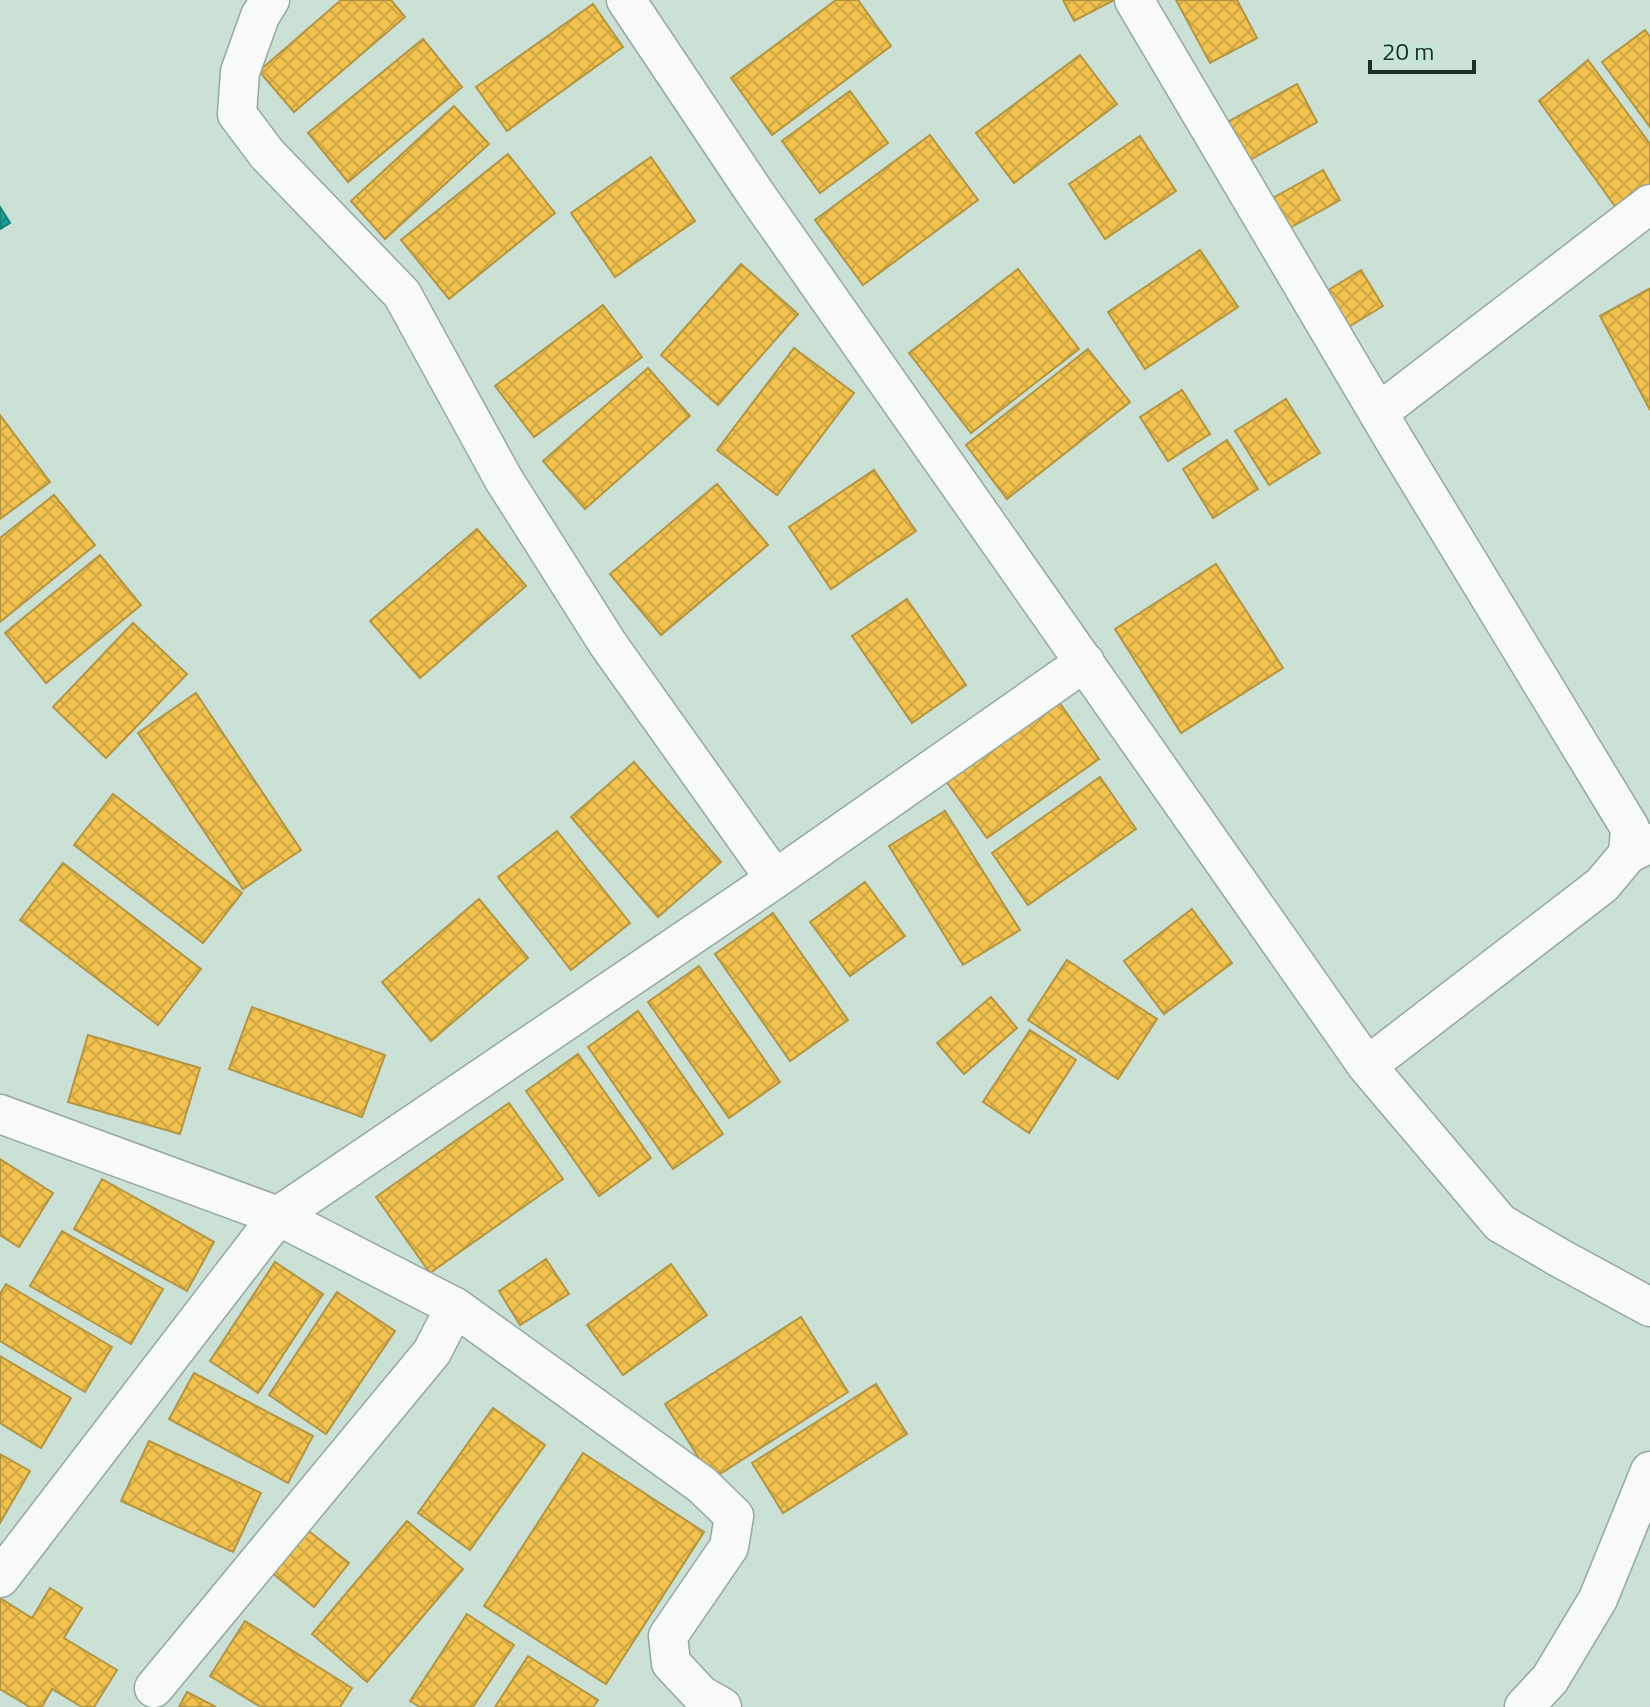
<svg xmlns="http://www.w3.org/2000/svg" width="1650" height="1707" font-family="'Titillium Web',sans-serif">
	<defs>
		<pattern id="homes-cross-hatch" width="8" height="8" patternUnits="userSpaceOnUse" patternTransform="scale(2)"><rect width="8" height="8" fill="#f2c14e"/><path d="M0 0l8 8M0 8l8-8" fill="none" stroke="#cfa644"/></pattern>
		<pattern id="public-cross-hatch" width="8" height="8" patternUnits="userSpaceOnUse" patternTransform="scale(2)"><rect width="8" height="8" fill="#17a398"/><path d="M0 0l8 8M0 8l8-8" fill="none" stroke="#14857c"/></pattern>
	</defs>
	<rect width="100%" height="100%" fill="#cbe1d6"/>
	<path fill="url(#homes-cross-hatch)" stroke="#b39543" stroke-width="2" d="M341,0H391L405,17L294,112L259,71Z
		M836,0H858L891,46L772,135L731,78Z
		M1063,0H1114L1074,21Z
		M1176,0H1237L1257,38L1210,63Z
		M593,4L623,47L507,131L476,87Z
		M1645,30L1650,37V127L1602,62Z
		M423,39L462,87L348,182L308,133Z
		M1080,55L1117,104L1014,183L976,133Z
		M1588,60L1650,144V187L1617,209L1539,101Z
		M1297,84L1317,122L1243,164L1222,125Z
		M850,91L888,143L820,193L782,141Z
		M454,106L489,144L385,239L351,201Z
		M930,135L978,200L863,285L815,220Z
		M1140,136L1176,191L1105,239L1069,184Z
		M508,154L555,213L449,299L401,240Z
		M651,157L695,221L615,277L571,213Z
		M1323,170L1340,200L1288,229L1271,199Z
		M1200,250L1238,307L1145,369L1108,312Z
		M741,264L798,314L718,405L661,355Z
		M1018,269L1079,349L971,433L909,353Z
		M1361,270L1383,306L1347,328L1325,292Z
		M1649,289L1650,291V410L1600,316Z
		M603,305L642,357L534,437L495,386Z
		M794,348L854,393L777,495L717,450Z
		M1088,349L1130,402L1007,499L966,445Z
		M648,368L690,416L585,509L543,461Z
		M1182,390L1210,434L1168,461L1140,417Z
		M1286,399L1320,453L1269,485L1235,431Z
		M0,415L50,482L0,519Z
		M1227,440L1258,489L1213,518L1183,469Z
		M874,470L916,531L831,589L789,527Z
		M717,484L768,545L661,635L610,574Z
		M54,495L95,545L0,622V538Z
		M477,529L526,586L420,678L370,621Z
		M100,555L141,605L46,683L5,633Z
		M1216,564L1283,668L1181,733L1115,629Z
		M907,599L966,685L912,723L852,636Z
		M133,623L187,674L106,758L53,707Z
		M196,693L301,850L243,889L138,733Z
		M1059,702L1099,759L987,838L946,781Z
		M634,762L721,862L658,917L571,817Z
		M1100,777L1136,829L1028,905L992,853Z
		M113,794L242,893L203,943L74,845Z
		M945,811L1020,930L963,965L889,846Z
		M557,831L630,923L571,970L498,877Z
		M63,863L201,969L158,1025L20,920Z
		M865,882L905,936L850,976L810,922Z
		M479,899L528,958L431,1041L382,982Z
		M1192,909L1232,963L1164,1014L1124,961Z
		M773,913L848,1020L790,1061L715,954Z
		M1067,960L1157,1019L1118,1079L1028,1020Z
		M699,966L780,1082L729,1118L648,1002Z
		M991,997L1017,1028L964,1074L937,1043Z
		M252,1007L385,1055L362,1117L229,1069Z
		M638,1011L723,1134L673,1169L588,1047Z
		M1030,1030L1076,1060L1029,1133L983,1102Z
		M88,1035L200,1068L180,1134L68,1102Z
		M578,1054L651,1158L599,1196L526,1091Z
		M509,1103L563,1179L430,1273L376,1197Z
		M0,1159L53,1193L19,1247L0,1235Z
		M102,1179L214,1242L187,1291L74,1229Z
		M62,1231L163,1289L131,1344L30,1286Z
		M546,1259L569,1294L520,1325L499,1291Z
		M275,1262L323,1294L258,1393L210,1361Z
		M671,1264L707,1315L623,1375L587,1325Z
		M6,1284L112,1347L85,1392L0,1341V1294Z
		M337,1292L395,1331L326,1434L269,1395Z
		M801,1317L848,1392L712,1479L665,1404Z
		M0,1356L71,1398L41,1448L0,1423Z
		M194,1373L313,1436L288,1483L169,1419Z
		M876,1384L907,1434L783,1513L752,1463Z
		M493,1408L545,1445L470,1550L418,1513Z
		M149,1441L261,1493L233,1552L121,1501Z
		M583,1453L704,1532L606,1684L484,1606Z
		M0,1454L30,1471L0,1523Z
		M407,1521L463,1569L367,1682L312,1634Z
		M305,1528L349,1563L314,1607L271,1572Z
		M50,1588L82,1608L64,1638L117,1670L94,1707H82L52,1689L42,1707H30L0,1689V1598L32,1618Z
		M467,1614L514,1645L473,1707H420L410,1701Z
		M245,1621L352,1688L340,1707H261L210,1676Z
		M528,1656L598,1700L593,1707H495Z
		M187,1692L216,1707H179Z"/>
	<path fill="url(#public-cross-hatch)" stroke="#1a8076" stroke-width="2" d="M0,207L10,223L0,229Z"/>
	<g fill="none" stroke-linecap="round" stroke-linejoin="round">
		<g stroke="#96a79f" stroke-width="41">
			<path id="minor" d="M270,0L260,16L240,72L237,114L267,154L402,294L504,480L608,644L775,879
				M626,0L755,193L1367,1066L1500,1223L1558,1257L1650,1307
				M1134,0L1396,443L1630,828L1628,854
				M1378,413L1650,204
				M1367,1066L1602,885L1628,854L1650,843
				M0,1114L278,1216L455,1307L702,1485L734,1516L729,1547L668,1636L671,1663L701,1695L722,1707
				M0,1578L278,1216L775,879L1085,662
				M154,1688L432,1352L455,1307
				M1524,1707L1550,1679L1598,1599L1650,1471"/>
		</g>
		<use href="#minor" stroke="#f7faf9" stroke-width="38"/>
	</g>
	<path d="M1370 60v12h104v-12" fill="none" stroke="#202e28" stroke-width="4"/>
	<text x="1382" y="60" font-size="24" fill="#202e28" stroke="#c3e9d6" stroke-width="6" paint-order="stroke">20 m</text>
</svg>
